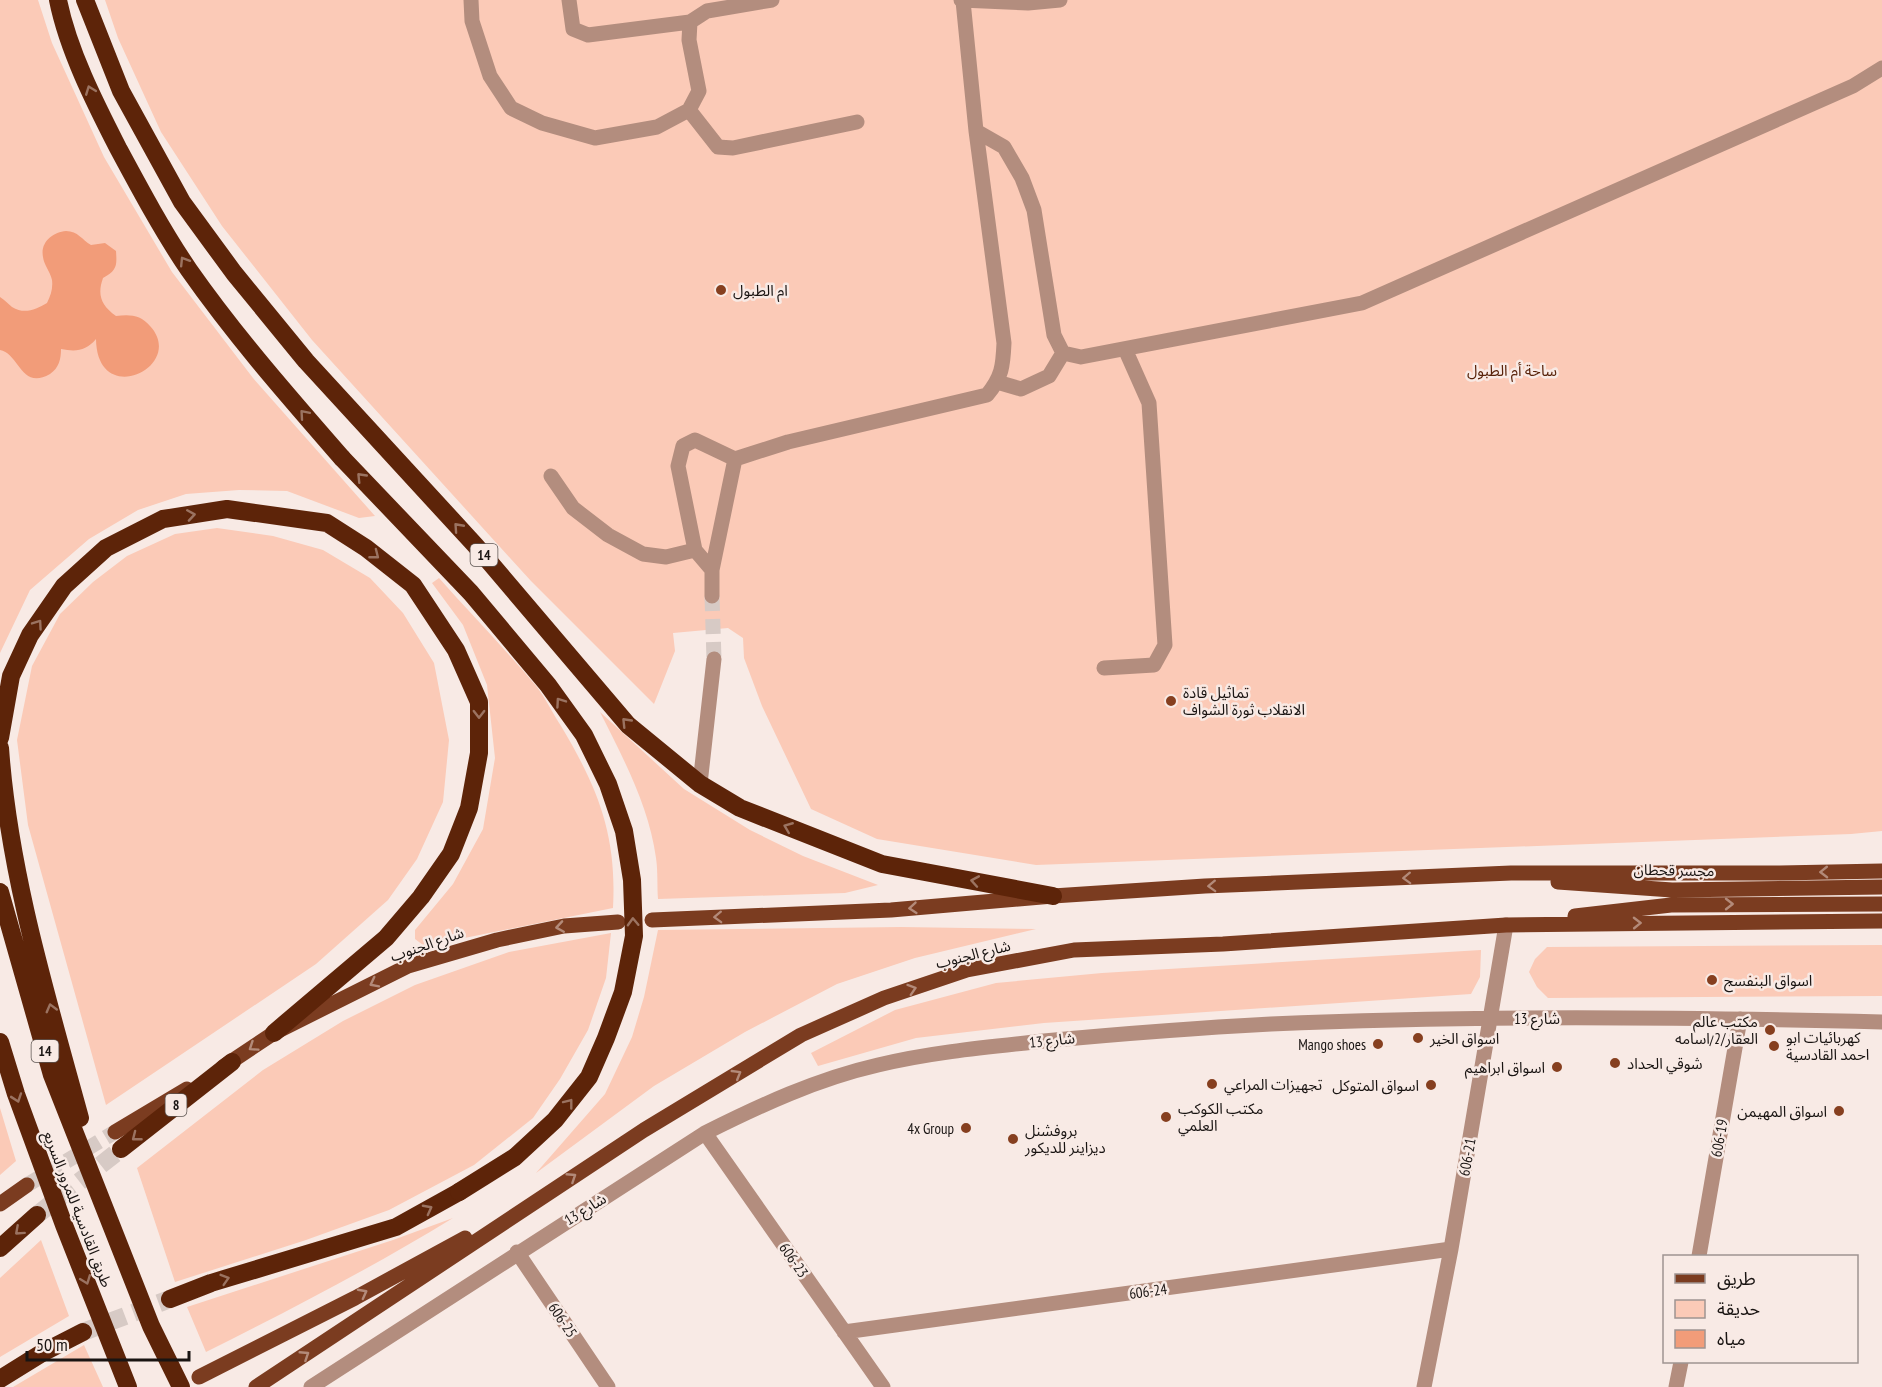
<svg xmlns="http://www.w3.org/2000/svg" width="1882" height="1387" font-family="'PT Sans Narrow','Noto Sans Arabic',sans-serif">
	<rect width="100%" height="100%" fill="#f8eae5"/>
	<path fill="#fbcab7" d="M0,0H38L52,43L104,157L172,272L253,378L375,516L359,518L287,491L239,490L186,494L138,510L89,539L30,590L0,653Z
		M105,0H1882V831L1851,834L1036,865L877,839L811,809L762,706L744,658L743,638L728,628L673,633L675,651L654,704L531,581L312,340L222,226L161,132L118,38Z
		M217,528L273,536L323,550L370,578L403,613L434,663L449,740L443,802L417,859L388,900L316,964L106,1105L28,825L17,740L32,666L60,614L93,582L127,556L175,534Z
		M439,578C471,614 506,650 537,687C546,699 553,714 561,726C598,788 617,835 613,908L435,944L423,945L415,939V930L453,884L483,829L495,758L487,685L463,625L432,583Z
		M600,712L684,789L750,830L803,856L878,885L845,893L658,899C657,886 658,871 656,858C649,806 623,758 600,712Z
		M901,927L1036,929L915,958L837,984L745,1032L654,1086L536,1173L605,1094L632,1037L644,997L658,930Z
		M611,933L606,978L588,1030L560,1079L533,1118L474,1165L389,1210L306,1240L175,1282L137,1168L263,1070L343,1021L415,985L509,952Z
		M1882,945V996L1548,998L1537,987L1529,972L1535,959L1547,947Z
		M1481,950L1480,977L1471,994L1044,1023L916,1038L818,1066L811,1053L895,1010L996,983L1102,973Z
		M0,1108L16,1161L0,1175Z
		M453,1218C373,1267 290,1310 206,1352L187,1307L393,1240Z
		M41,1240L69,1316L0,1357V1278Z
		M84,1345L103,1387H13Z"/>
	<path fill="#f29c79" d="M66,231C78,231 82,240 91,245L105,243L116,251C117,266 117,270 103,278C97,295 101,305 116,316C130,314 141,315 150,326C187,366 97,410 96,339C86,351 76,352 61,349C61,359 59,368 50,374C21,391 19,353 0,350V297C5,300 8,304 12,307C25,315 36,309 47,303C51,295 53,288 52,280C50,271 44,265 43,257C40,242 53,232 66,231Z"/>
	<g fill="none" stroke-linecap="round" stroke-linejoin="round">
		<path stroke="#d7cac5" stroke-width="15" stroke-dasharray="15 8" stroke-linecap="butt" d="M712,596L714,659"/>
		<path stroke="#d7cac5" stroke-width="15" stroke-dasharray="15 8" stroke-linecap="butt" d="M27,1185L115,1132"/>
		<path stroke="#d7cac5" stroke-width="18" stroke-dasharray="18 9" stroke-linecap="butt" d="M37,1215L121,1149
			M83,1332L170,1299"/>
		<path stroke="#b38d7e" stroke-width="15" d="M471,0L472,21L490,76L511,108L542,123L595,138L657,127L689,110L699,91L689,40L690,22L707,11L772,0
			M569,0L573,29L588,35L690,22
			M961,0L1028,3L1060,0
			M689,110L718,147L733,148L857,122
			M976,131L1004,147L1022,178L1034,210L1054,335L1063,353L1081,357L1362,303L1853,86L1882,68
			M997,382L1021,389L1049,376L1063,353
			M551,476L573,508L608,535L643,554L666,557L695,550
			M712,570L695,550L678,466L683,446L695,440L735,459
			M712,596V570L735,459L788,442L987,395C1002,377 1003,366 1004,343L976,131L963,1
			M1104,668L1154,665L1165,645L1149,403L1125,349
			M700,784L714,659
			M705,1133L883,1387
			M517,1252L608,1387
			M1699,1256L1740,1019
			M844,1332L1451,1249
			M311,1387L705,1133C761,1105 817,1079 878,1065C932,1052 988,1047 1044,1041C1119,1034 1195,1028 1271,1024C1474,1015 1678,1017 1882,1022
			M1424,1387L1451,1249L1506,925
			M1676,1387L1681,1362"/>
		<path stroke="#7b3c20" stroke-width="15" d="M1558,882L1672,890L1882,887
			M1575,916L1671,905L1882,904
			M652,920L891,910L1053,896L1205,886L1511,873H1780L1882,871
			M223,1067L274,1033L408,966L497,940L564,926L618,922
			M115,1132L187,1089
			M0,1204L27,1185
			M199,1377L355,1298L465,1238
			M256,1387L644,1130L801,1035L884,998L967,970L1074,950L1223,944L1506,925L1882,921"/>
		<path stroke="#5d2409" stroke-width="18" d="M58,0C68,50 95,103 118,148C140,189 163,232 189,270C236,337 289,397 342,458
			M85,0L121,91L182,202L234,273L306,361L475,545L628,725L700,784L740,808L882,864L1053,896
			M0,738L11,676L30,635L64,586L106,548L163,519L227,509L327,523L366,548L413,585L456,650L479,702V753L469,808L451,854L421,897L386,938L274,1033
			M121,1149L232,1062
			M0,1248L37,1215
			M170,1299L211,1283L396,1227L459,1192
			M0,1379L42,1353L83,1332"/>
		<path stroke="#5d2409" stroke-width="18" d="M342,458L471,593L548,685L584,735L608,784L624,831L632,880L634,936L623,992L606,1038L589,1077L555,1120L515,1157L459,1192
			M0,748C9,874 47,997 80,1118
			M0,892L52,1075L151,1326L181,1387
			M0,1042L16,1094L64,1225L128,1387"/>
	</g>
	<defs><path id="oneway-chevron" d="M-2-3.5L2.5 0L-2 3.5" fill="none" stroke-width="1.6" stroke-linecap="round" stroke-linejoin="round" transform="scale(1.5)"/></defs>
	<g stroke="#9b7361">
		<use href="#oneway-chevron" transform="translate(90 90) rotate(-111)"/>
		<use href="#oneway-chevron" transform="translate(184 261) rotate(-122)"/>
		<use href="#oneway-chevron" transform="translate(304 414) rotate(-131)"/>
		<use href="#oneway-chevron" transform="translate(361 477) rotate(-134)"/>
		<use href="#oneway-chevron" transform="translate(191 515) rotate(-9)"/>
		<use href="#oneway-chevron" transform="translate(458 527) rotate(-132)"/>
		<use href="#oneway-chevron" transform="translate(375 555) rotate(38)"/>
		<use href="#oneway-chevron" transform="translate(38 624) rotate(-55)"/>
		<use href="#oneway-chevron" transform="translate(560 702) rotate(-125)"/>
		<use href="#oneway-chevron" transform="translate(479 714) rotate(90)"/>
		<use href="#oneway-chevron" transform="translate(626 722) rotate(-134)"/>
		<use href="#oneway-chevron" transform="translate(788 827) rotate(-158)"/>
		<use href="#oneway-chevron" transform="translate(975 881) rotate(-170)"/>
		<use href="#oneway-chevron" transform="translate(633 922) rotate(-92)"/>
		<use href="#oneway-chevron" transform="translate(51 1008) rotate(-105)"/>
		<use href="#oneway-chevron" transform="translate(17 1098) rotate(71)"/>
		<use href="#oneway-chevron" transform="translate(569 1103) rotate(-52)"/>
		<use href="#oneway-chevron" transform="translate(136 1137) rotate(142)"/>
		<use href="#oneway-chevron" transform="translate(428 1209) rotate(-28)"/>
		<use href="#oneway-chevron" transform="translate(19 1231) rotate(138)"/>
		<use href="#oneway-chevron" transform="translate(225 1279) rotate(-17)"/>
		<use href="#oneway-chevron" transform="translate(86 1280) rotate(69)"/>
	</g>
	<g stroke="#b38a79">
		<use href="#oneway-chevron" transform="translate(1824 872) rotate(179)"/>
		<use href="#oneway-chevron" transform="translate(1407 878) rotate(178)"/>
		<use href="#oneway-chevron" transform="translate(1212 886) rotate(178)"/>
		<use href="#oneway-chevron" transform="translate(1729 904)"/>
		<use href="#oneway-chevron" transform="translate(913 908) rotate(175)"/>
		<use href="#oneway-chevron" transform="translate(718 917) rotate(178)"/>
		<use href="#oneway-chevron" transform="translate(1637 923) rotate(-1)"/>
		<use href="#oneway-chevron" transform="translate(560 927) rotate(171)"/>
		<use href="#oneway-chevron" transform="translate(374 983) rotate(153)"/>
		<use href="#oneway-chevron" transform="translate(912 989) rotate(-18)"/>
		<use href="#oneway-chevron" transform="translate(253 1047) rotate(146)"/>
		<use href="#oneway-chevron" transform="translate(737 1074) rotate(-31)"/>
		<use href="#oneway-chevron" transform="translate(572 1177) rotate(-33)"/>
		<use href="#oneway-chevron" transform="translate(363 1293) rotate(-28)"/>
		<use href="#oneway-chevron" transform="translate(305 1355) rotate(-33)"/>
	</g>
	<g fill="#863f1f" stroke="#f8eae5" stroke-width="2">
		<circle cx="721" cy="290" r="6"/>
		<circle cx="1171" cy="701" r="6"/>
		<circle cx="1712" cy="980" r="6"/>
		<circle cx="1770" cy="1030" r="6"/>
		<circle cx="1418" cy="1038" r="6"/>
		<circle cx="1378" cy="1044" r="6"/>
		<circle cx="1774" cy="1046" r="6"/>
		<circle cx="1615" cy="1063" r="6"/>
		<circle cx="1557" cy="1067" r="6"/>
		<circle cx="1212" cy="1084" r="6"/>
		<circle cx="1431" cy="1085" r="6"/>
		<circle cx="1839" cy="1111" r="6"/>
		<circle cx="1166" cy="1117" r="6"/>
		<circle cx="966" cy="1128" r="6"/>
		<circle cx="1013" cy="1139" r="6"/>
	</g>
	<g text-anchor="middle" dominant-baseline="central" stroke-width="5" stroke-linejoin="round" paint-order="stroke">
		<g fill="#f8eae5" stroke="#5c5451" stroke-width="1.5">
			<rect x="470.5" y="544" width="27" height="22" rx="4.5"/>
			<rect x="31.5" y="1040" width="27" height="22" rx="4.5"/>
			<rect x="165.5" y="1094" width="21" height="22" rx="4.5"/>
		</g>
		<g font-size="14" font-weight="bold" fill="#191412">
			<text x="484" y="555">14</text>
			<text x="45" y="1051">14</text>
			<text x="176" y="1105">8</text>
		</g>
		<g font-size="15" fill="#191412" stroke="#f8eae5" text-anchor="start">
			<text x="733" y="290">ام الطبول</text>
			<text x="1183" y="692">تماثيل قادة<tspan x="1183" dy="17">الانقلاب ثورة الشواف</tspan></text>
			<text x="1724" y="980">اسواق البنفسج</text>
			<text x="1758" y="1021" text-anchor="end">مكتب عالم<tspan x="1758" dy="17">العقار/2/اسامه</tspan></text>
			<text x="1786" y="1037">كهربائيات ابو<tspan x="1786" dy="17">احمد القادسية</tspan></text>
			<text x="1430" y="1038">اسواق الخير</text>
			<text x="1366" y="1044" text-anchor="end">Mango shoes</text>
			<text x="1627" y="1063">شوقي الحداد</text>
			<text x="1545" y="1067" text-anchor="end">اسواق ابراهيم</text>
			<text x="1224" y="1084">تجهيزات المراعي</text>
			<text x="1419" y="1085" text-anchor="end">اسواق المتوكل</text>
			<text x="1178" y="1108">مكتب الكوكب<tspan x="1178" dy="17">العلمي</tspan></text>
			<text x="1827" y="1111" text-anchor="end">اسواق المهيمن</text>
			<text x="954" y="1128" text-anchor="end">4x Group</text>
			<text x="1025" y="1130">بروفشنل<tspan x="1025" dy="17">ديزاينر للديكور</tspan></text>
		</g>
		<g font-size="15" fill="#58230a" stroke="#f8eae5">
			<text x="1512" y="370">ساحة أم الطبول</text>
		</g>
		<g font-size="15" fill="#191412" stroke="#f8eae5">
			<text transform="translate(1674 870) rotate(1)">مجسر قحطان</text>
			<text transform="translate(427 944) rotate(-19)">شارع الجنوب</text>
			<text transform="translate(973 954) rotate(-14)">شارع الجنوب</text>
			<text x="1537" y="1018">شارع 13</text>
			<text transform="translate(1052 1040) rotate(-6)">شارع 13</text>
			<text transform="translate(1719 1138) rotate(-80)">606-19</text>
			<text transform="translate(1467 1157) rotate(-80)">606-21</text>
			<text transform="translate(78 1209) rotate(69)">طريق القادسية للمرور السريع</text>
			<text transform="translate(585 1209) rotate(-32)">شارع 13</text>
			<text transform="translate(794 1260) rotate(55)">606-23</text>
			<text transform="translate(1148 1291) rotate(-8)">606-24</text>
			<text transform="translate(563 1320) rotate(56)">606-25</text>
		</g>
	</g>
	<rect x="1663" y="1255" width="195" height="108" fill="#f8eae5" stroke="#9f9491" stroke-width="1.5"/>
	<rect x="1675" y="1274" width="30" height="9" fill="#7b3c20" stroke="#9f9491" stroke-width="1.5"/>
	<text x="1717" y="1285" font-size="18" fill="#191412">طريق</text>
	<rect x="1675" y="1300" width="30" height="18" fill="#fbcab7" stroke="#9f9491" stroke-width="1.5"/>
	<text x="1717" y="1315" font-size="18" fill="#191412">حديقة</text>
	<rect x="1675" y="1330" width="30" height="18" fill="#f29c79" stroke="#9f9491" stroke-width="1.5"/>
	<text x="1717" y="1345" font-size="18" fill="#191412">مياه</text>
	<path d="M27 1351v9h162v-9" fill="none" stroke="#191412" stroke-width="3"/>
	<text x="36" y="1351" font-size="18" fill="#191412" stroke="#f8eae5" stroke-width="4.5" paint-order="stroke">50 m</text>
</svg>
